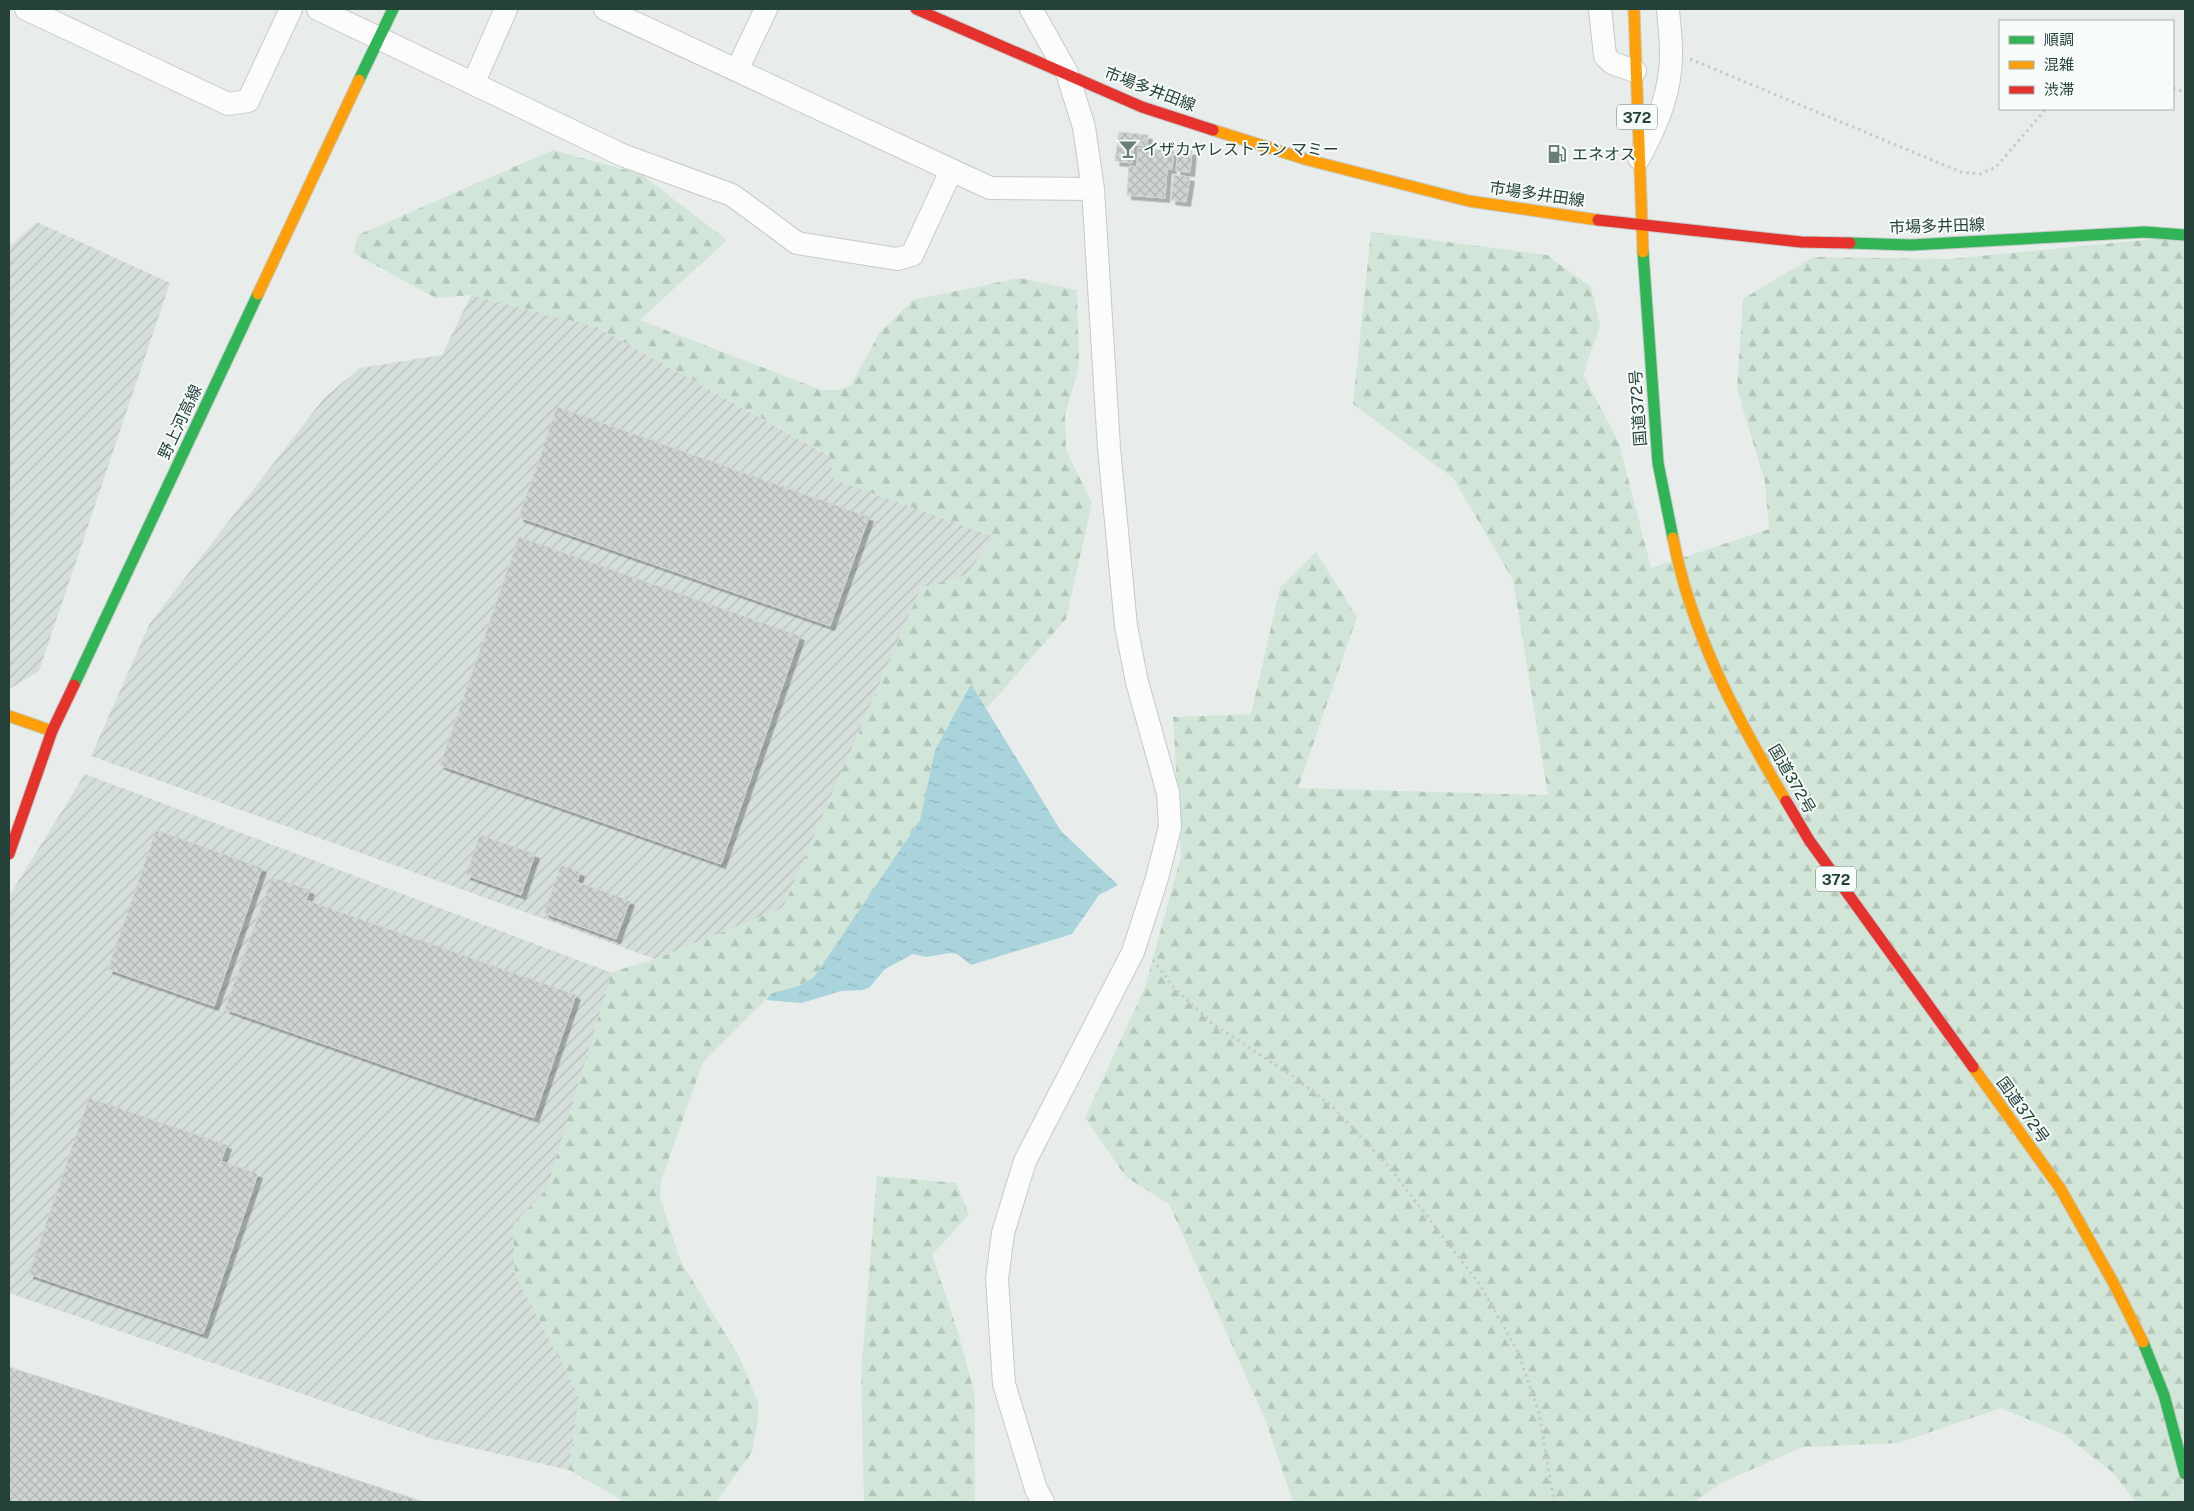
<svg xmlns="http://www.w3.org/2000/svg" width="2194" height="1511" font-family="'Public Sans','Noto Sans JP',sans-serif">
	<defs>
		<pattern id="industrial-furrows" width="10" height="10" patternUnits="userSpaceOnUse" patternTransform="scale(1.25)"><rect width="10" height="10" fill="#d6dedb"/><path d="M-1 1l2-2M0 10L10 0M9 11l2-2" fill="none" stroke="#b8c0bd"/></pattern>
		<pattern id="forest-firs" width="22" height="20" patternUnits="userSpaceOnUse" patternTransform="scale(1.25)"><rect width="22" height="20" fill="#d1e6d8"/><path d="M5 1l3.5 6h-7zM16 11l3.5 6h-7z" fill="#b3c6ba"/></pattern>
		<pattern id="water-ripples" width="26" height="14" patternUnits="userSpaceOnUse" patternTransform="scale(1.25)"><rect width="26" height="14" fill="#a9d4db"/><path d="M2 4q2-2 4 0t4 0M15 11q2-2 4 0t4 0" fill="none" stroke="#91b7bd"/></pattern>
		<pattern id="building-cross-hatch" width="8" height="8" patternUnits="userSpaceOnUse" patternTransform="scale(1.25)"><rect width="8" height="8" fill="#cfd4d2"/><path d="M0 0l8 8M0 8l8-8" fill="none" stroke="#b2b7b5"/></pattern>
		<filter id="shadow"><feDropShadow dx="4.5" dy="4.5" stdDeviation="0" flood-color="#0004"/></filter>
	</defs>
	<rect width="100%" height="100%" fill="#e8edeb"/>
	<path fill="url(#industrial-furrows)" d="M37,222L170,283L39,671L9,689V247Z
		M471,295L597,327L831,457L834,479L995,537L966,575L921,588L783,908L655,959L91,756L150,623L324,398L360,368L442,355Z
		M85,774L612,973L547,1189L513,1225L515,1274L579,1396L569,1470L433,1439L9,1293V896Z"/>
	<path fill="url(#forest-firs)" d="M553,150L641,174L727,240L640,320L821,390H837L851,385L880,332L913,300L1019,278L1077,290L1079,366L1065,416L1066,450L1092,503L1066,619L986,709L971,685L935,750L920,820L814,977L799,986L772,993L703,1062L661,1181L660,1197L680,1260L740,1358L758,1403V1420L752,1452L716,1502H625L569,1470L579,1396L515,1274L513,1225L547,1189L612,972L655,959L783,908L921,588L966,575L995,537L833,479L830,456L597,327L471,295L436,298L353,253L358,235Z
		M1371,232L1547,255L1591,287L1600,326L1583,374L1619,443L1651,568L1769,529L1765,482L1737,389L1743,299L1813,257L1949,259L2185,236V1502H2136L2112,1472L2063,1434L2001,1408L1898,1443L1803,1447L1723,1482L1695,1502H1293L1265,1419L1169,1204L1126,1177L1085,1118L1145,987L1181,856L1173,717L1251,714L1280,588L1316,552L1357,617L1298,788L1548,795L1513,580L1453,478L1353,404Z
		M877,1176L956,1183L969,1214L932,1255L958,1332L975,1395V1502H864L861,1374Z"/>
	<path fill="url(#water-ripples)" d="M971,684L1061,831L1118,885L1099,895L1072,934L971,965L957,954L949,953L927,957L913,954L885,969L870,987L863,990L841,991L802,1003L766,1000L772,993L799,986L814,977L920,820L935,750Z"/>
	<path fill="url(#building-cross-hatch)" stroke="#d1d6d4" filter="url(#shadow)" d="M1119,132L1148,135L1147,146L1134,145L1132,163L1115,161Z
		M1138,148L1174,151L1172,169H1167L1165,198L1127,195L1129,166L1137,167Z
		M1178,149L1192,151L1190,172L1176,171Z
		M1174,175L1190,177L1186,202L1171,200Z
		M557,407L869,517L830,626L519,517Z
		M519,537L800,636L721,864L440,765Z
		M156,830L262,868L214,1006L108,969Z
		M480,835L535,854L521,895L466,875Z
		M561,865L580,872L577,882L630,901L616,939L544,913Z
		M272,877L310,890L306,900L576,995L534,1118L225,1009Z
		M89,1098L227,1145L221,1161L258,1174L203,1334L29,1274Z
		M9,1367L424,1502H9Z"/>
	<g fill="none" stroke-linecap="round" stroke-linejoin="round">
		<g stroke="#c5cac8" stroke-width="24">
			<path id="street" d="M26,9L228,104L248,101L291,9
				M318,9L622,155L732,195L797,243L897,259L912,255L951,171
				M605,9L990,188L1093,189
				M1031,9L1067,73L1084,127L1093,189L1109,448L1126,626L1137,682L1168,793L1170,827L1157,878L1133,952L1025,1161L1003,1233L997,1279L1004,1384L1036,1489L1043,1502
				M1600,9L1605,56L1612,63L1635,71
				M737,70L766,9
				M474,82L506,9
				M1639,158C1657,125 1672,90 1671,51C1671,37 1669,23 1668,9"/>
		</g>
		<g stroke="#c3cbc8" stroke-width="13">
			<path id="fast" d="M359,80L393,9
				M1850,243L1911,245L2145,232L2185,235
				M1643,252L1658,463L1673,538
				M74,685L258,294
				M2143,1342L2164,1395L2185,1474"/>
		</g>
		<g stroke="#c3cbc8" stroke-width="13">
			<path id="slow" d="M1634,9L1643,252
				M1213,130L1308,160L1469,201L1598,220
				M258,294L359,80
				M1673,538C1691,633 1737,719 1786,801
				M9,716L52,731
				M1973,1067L2060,1188L2113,1282L2143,1342"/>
		</g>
		<g stroke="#c3cbc8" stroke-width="13">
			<path id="jam" d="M916,9L1142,107L1213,130
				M1598,220L1801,242L1850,243
				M1786,801L1809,840L1973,1067
				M9,854L52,731L74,685"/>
		</g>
		<path stroke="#c3ccca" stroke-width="3" stroke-dasharray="2.5 4" stroke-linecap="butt" d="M1690,59L1961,172L1980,174L1996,167L2046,109
			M2173,88L2185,92
			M1153,960L1175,989L1213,1024L1294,1077L1334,1108L1389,1167L1480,1285L1518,1352L1539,1413L1554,1502"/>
		<use href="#street" stroke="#fcfcfc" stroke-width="22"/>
		<use href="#fast" stroke="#30b455" stroke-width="11"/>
		<use href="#slow" stroke="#ff9f0a" stroke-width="11"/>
		<use href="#jam" stroke="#e5322d" stroke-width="11"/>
	</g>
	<defs>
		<g id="bar-bare" transform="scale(1.5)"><path d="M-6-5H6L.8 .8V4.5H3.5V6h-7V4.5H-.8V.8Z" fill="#697e78" stroke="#f7fbf9" stroke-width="2.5" paint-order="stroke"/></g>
		<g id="fuel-bare" transform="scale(1.5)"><path d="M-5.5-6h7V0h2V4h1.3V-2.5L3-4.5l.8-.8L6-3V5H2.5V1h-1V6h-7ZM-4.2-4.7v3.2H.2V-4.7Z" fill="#697e78" stroke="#f7fbf9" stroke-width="2.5" paint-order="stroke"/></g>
	</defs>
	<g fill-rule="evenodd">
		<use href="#bar-bare" x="1128" y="149"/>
		<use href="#fuel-bare" x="1557" y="154"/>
	</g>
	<g text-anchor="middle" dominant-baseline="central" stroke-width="4" stroke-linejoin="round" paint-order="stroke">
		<g fill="#f7fbf9" stroke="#637a73" stroke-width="1">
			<rect x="1617" y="104.5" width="40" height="25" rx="4"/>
			<rect x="1816" y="866.5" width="40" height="25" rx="4"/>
		</g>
		<g font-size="15" font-weight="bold" fill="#24423a">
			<text x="1637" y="117">372</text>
			<text x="1836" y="879">372</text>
		</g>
		<g font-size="16" fill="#24423a" stroke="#f7fbf9">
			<text transform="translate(1150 89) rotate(21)">市場多井田線</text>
			<text transform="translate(1537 194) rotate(8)">市場多井田線</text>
			<text transform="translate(1937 226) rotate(-2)">市場多井田線</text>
			<text transform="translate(1638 408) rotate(-94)">国道372号</text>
			<text transform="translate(180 422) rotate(-65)">野上河高線</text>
			<text transform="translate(1792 779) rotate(60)">国道372号</text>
			<text transform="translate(2023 1110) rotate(54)">国道372号</text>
		</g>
		<g font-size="16" fill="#24423a" stroke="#f7fbf9" text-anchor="start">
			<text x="1143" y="149">イザカヤレストラン マミー</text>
			<text x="1572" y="154">エネオス</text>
		</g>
	</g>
	<rect width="2194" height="1511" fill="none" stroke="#24423a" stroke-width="20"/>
	<rect x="1999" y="20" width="175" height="90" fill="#f7fbf9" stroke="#a3b1ad"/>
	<rect x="2009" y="36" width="25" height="8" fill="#30b455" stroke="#a3b1ad"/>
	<text x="2044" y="45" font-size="15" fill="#24423a">順調</text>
	<rect x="2009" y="61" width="25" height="8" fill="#ff9f0a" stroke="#a3b1ad"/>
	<text x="2044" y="70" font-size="15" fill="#24423a">混雑</text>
	<rect x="2009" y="86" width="25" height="8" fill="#e5322d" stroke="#a3b1ad"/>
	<text x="2044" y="95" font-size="15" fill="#24423a">渋滞</text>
</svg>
